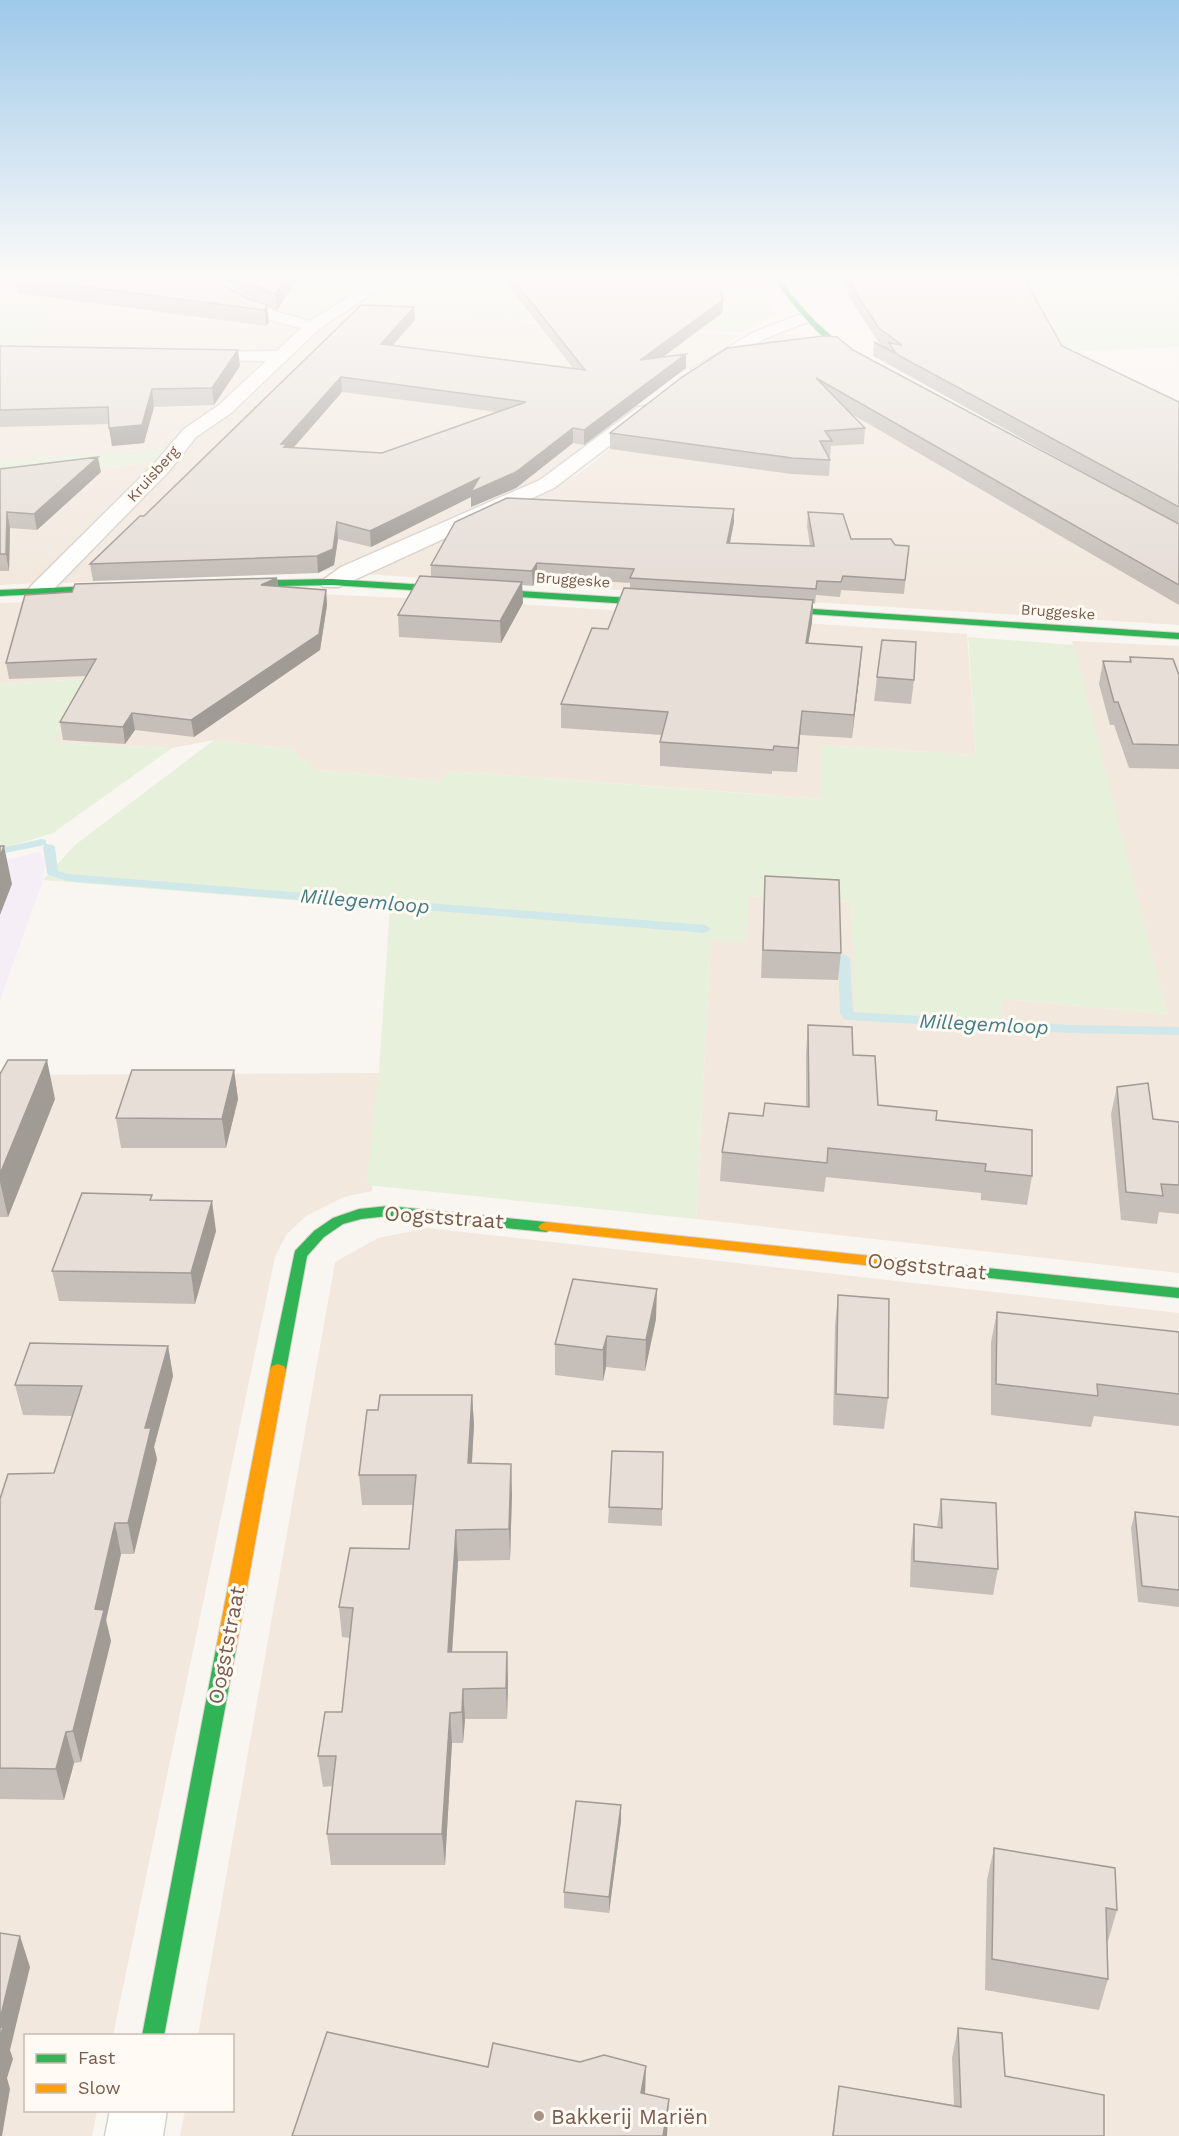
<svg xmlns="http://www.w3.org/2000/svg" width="1179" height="2136" font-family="'Work Sans',sans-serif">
	<rect width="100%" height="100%" fill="#f9f5f0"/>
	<path fill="#f2e8de" d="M0,278H147L153,296L114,309L270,318L299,328L280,348L258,353L19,348L67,308L0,300Z
		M414,278H757L765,291L595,290Z
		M370,315L741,335L670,380L540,480L342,568L312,573L59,583L184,445L263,383L335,317Z
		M777,333L794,335L1179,552V625L364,574L534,499L578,474L690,385L750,346Z
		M0,355L262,360L221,407L169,448L0,460Z
		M157,462L38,583L0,585V479Z
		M298,593L489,602L967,634L976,755L820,745L823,799L450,771L439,781L316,770L291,749L214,740L172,748L53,743L86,679L0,684V603Z
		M1072,641L1179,646V1273L696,1219L711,940L749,896L851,902L856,1013L1004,1022L1001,999L1167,1014Z
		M379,1073L372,1191L344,1197L306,1216L286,1235L275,1257L113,2035L26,2036V2110L97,2111L92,2136H0V1075Z
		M428,1228L1179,1313V2136H180L185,2111L232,2110V2036L198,2035L335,1262L378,1238Z"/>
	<path fill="#f6eef6" d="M39,852L45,860L43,880L0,1000V861Z"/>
	<path fill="#e7f0db" d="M285,278H293L306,285L331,282L338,278H378C362,288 325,315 309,320C288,327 246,297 229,285Z
		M397,278L595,290L765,291L776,315L743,332L526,320V323L370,315L335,317Z
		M1022,278H1179V347L1072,351L1023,316Z
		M0,300L68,308L19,348H0Z
		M169,448L157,462L0,479V460Z
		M968,637L1074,645L1167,1014L1001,999L1004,1022L855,1013L851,902L749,896L746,942L711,940L696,1219L366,1185L379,1073L390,908L43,880L75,845L214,740L291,749L316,770L439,781L450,771L822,799L820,745L976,755Z
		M87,679L53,743L172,748L53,833L0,849V684Z"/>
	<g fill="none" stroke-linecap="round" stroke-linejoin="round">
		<path fill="#d0e8ea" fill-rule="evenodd" d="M42,839L46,840V844L53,845L55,847L58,871L68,874L705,925L711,929L705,933L67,881L49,875L47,873L43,847L45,845L0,854V848Z
			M844,954L850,958L853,1012L1071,1025L1179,1027V1035L1071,1033L849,1020L844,1019L840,1013L838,958Z"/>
		<g stroke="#d7d1cb" stroke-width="3">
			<path id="street" d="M206,278H221L250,301L277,312L310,321L379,278H396L319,329L231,413L196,437L169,471L47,596H31L28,591L31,586L155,463L184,429L219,405L266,361L193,360L187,358L185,355L187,352L277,351L301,328C268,320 225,309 206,278Z
				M804,313L812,318L810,321L766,338L705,373L699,374L691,369L754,332Z
				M644,406L650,407L653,411L650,415L554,488L339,587H323L320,582L341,567L540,480L638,407Z
				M110,2110H167L163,2136H105Z"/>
		</g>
		<g stroke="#d9d2cb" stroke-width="2">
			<path id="fast" d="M774,278H780C802,312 830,338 864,360V362C839,363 787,299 774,278Z
				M331,579L662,600L667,603L662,606L331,585L232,587L228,584L232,581Z
				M117,585L120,586V590L0,596V590Z
				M768,606L1179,633V639L765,611V607Z
				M388,1206L546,1222L551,1224L554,1227L551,1230L546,1232L388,1216L361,1219L343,1224L324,1237L307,1256L286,1370L284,1374L278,1376L272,1374L270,1370L295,1251L314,1231L333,1218L359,1209Z
				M948,1264L1179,1288V1298L943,1273L940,1269L943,1265Z
				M226,1641L233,1643L236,1649L164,2036H142L216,1649L219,1643Z"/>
		</g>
		<g stroke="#d9d2cb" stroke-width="2">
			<path id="slow" d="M546,1222L948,1264L953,1265L956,1269L953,1273L948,1274L541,1230L538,1227L541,1224Z
				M278,1364L284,1366L286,1370L236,1649L233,1655L226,1657L219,1655L216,1649L270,1370L272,1366Z"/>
		</g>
		<use href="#street" fill="#fefefd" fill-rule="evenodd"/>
		<use href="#fast" fill="#30b455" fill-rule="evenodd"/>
		<use href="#slow" fill="#ff9f0a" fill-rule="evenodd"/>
	</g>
	<path fill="#c6bfb9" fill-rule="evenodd" d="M16,278L221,284L246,298L263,304L251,299L224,278H298L277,310L267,306L269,322L266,326L18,293Z
		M502,278H716L723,300L722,313L663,357L686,368L584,445L573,443L516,488L471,507V497L371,547L338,539L334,565L318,573L93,581L90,564L144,516L414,307L415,320L393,345L573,368ZM342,392L497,412L382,453L293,448Z
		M841,278H1024L1062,346L1179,402V605L850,413L865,428L864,444L831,446L830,457H828L830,460L829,476L791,474L610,449V433L853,350L1088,475L873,356L874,342L887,349L878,342L848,295L849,290Z
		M0,346L240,366L214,405L154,407L144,443L112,446L109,424L0,427Z
		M0,469L101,472L37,530L10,528L9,571H0Z
		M734,509V522L730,543L810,546L807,526L808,512L851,539L909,546L904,594L841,590L840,597L816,595L815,604L813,603L812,622L808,644L860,670L852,738L800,735L797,772L772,771V774L660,766V742L662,735L561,728V704L608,629L630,588V583L537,577L533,586L522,585L523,603L501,643L399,637L398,615L431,576V565Z
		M277,578L278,587L326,590L327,605L320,650L194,737L135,730L125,744L63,740L60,722L87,676L9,679L6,663L72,592Z
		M1130,657L1179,675V769L1129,768L1114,725H1110L1099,684L1103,661L1129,662Z
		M877,677L914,680L911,704L874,701Z
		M765,876L841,953L838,980L761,978Z
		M808,1025L853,1055L878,1105L936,1120L1032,1176L1027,1205L981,1200V1193L826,1177L824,1192L720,1181L722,1152L763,1116L806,1107V1053Z
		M234,1070L238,1099L226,1148H121L116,1118Z
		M0,1074L55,1099L8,1217H0Z
		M1117,1087L1153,1119L1179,1122V1214L1159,1212L1157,1224L1121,1220L1111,1114Z
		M152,1200L216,1231L195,1304L59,1301L52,1271Z
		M838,1295L888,1398L884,1429L833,1425L835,1325Z
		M997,1312L1179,1332V1426L1094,1416L1091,1427L991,1415V1342Z
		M656,1319L645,1371L606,1367L603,1381L555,1375V1344Z
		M168,1346L173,1376L154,1447L157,1459L134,1554H121L106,1620L111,1641L81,1762L74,1763L64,1800L0,1799V1499L54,1473L72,1416L23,1415L15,1385Z
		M472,1395L474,1425L472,1463L512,1494L510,1560L458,1561L452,1652H507L508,1682L507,1719H465L463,1743H452L445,1865H331L327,1834L332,1786L323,1787L318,1756L342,1712L350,1638L342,1637L339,1607L409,1549L413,1505H362L359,1475L378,1410Z
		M941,1499L998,1569L993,1595L910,1587L911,1550L914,1524L937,1527Z
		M609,1507L662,1509V1526L608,1523Z
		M1135,1512L1179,1517V1607L1138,1602L1131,1528Z
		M621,1821L609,1913L564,1908V1892Z
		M994,1848L1117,1910L1108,1941H1107L1108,1979L1099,2010L985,1990L987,1880Z
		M958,2028L1005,2076L1104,2136H832L839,2086L954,2105L952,2058Z"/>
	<path fill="#a19b96" d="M286,278H292L293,285L277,310L275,294Z
		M292,278H298L293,285Z
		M723,300L722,313L640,374V360Z
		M267,305L269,322L266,326L264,310Z
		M414,307L415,320L381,358V344Z
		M238,350L240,366L214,405L212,388Z
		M686,354V368L584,445V430Z
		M341,377L342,392L288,454L281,444Z
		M152,389L154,407L144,443L112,446L109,428Z
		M573,428V443L516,488L471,507V497L371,547L370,531Z
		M98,457L101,472L37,530L34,514Z
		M734,509V522L727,557V543Z
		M7,512L10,528L9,571L6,554Z
		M337,522L338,539L334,565L318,573L317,556Z
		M537,563V577L533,586L532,571Z
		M277,578L278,593L261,585Z
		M522,582L523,603L501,643L500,621Z
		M326,590L327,605L320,650L194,737L191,720Z
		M813,600L812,622L804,666L806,643Z
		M862,647L860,670L852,738L854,715Z
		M802,711L800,735L797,772L798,748Z
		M132,713L135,730L125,744L123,727Z
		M4,846L12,884L0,915V857Z
		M47,1060L55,1099L8,1217L0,1182V1174Z
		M234,1070L238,1099L226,1148L222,1119Z
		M212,1201L216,1231L195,1304L191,1273Z
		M657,1289L656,1319L645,1371L646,1340Z
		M607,1336L606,1367L603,1381V1350Z
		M168,1346L173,1376L154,1447L157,1459L134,1554L128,1523L145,1428Z
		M472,1395L474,1425L470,1493L468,1463Z
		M511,1464L512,1494L510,1560L509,1529Z
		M115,1523L121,1554L106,1620L111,1641L81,1762L73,1731L95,1609Z
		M456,1530L458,1561L450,1683L448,1652Z
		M507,1652L508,1682L507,1719L506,1688Z
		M463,1689L465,1719L463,1743L462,1712Z
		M450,1713L452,1743L445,1865L442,1834Z
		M66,1732L74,1763L64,1800L56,1769Z
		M621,1805V1821L609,1913V1897Z
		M20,1936L30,1967L10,2050L13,2059L7,2078L10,2089L2,2136H0V2019Z
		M646,2066L645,2096L641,2093Z
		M669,2099L667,2136H663Z"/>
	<path fill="#e6ded7" stroke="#a19b96" stroke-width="1.5" fill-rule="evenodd" d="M18,278H214L221,284L246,298L267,305L264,310Z
		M242,278H286L275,294L250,283Z
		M512,278H716L723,300L640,360L686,354L584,430L573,428L516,472L471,492L479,478L370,531L337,522L333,549L317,556L90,564L140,516H144L361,305L414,307L381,344L585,370ZM341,377L526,402L382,453L284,447L287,444H281Z
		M850,278H1024L1062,346L1179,402V507L874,342L896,353L889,343L902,345L879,328L849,282H853Z
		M823,336L837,337L853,350L1179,524V585L816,378L865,428L825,431L832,441H820L830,460L792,458L610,433L682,377L727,348Z
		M0,346L238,350L212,388L152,389L142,425L109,428L108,407L0,410Z
		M98,457L34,514L7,512L6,554H0V469Z
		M507,498L734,509L727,543L814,546L808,512L843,514L851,539H891L895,545L909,546L905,580L843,576L841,582L817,581L816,589L630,578L634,569L537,563L532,571L431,565L455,522Z
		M420,576L522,582L500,621L398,615Z
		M277,578L261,585L326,590L319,634L191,720L132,713L123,727L60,722L96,659L6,663L25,595L72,592L75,584Z
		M624,588L813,600L806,643L862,647L854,715L802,711L798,748L774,746L773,750L660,742L668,712L561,704L592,628L608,629Z
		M882,640L916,642L914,680L877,677Z
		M1130,657L1173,659L1179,675V745L1133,744L1118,702H1114L1103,661L1131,662Z
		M0,846H4L0,857Z
		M765,876L839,880L841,953L763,950Z
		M808,1025L852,1027L853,1055L875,1056L878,1105L937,1111L936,1120L1032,1130V1176L985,1171L986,1164L828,1148L827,1163L722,1152L729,1113L763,1116L765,1103L809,1107Z
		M8,1060H47L0,1174V1074Z
		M132,1070H234L222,1119L116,1118Z
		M1148,1083L1153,1119L1179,1122V1185L1161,1184L1163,1196L1126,1192L1117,1087Z
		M82,1193L152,1195L150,1200L212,1201L191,1273L52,1271Z
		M573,1279L657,1289L646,1340L607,1336L603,1350L555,1344Z
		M838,1295L889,1299L888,1398L836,1394Z
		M997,1312L1179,1332V1394L1097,1384L1098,1396L996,1384Z
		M30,1343L168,1346L145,1428H151L128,1523H115L95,1609L104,1610L73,1731L66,1732L56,1769L0,1768V1499L8,1474L54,1473L82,1386L15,1385Z
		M380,1395H472L468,1463L511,1464L509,1529L456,1530L448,1652H507L506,1688L463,1689L462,1712L450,1713L442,1834H327L336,1756H318L325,1712H342L353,1608L339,1607L350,1548L409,1549L416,1475H359L367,1410H378Z
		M612,1451L663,1452L662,1509L609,1507Z
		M941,1499L996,1503L998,1569L914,1561V1524L942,1528Z
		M1135,1512L1179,1517V1590L1142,1586Z
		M576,1801L621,1805L609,1897L564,1892Z
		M994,1848L1115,1868L1117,1910L1106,1908L1108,1979L992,1959Z
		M0,1933L20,1936L0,2019Z
		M0,2027L3,2028L0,2036Z
		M958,2028L1002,2033L1005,2076L1104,2095V2136H833L839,2086L961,2107Z
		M327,2032L488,2067L493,2043L580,2062L604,2055L646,2066L641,2093L669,2099L663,2136H292Z"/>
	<linearGradient id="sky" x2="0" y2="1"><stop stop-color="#9ec9e9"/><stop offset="0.48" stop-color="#fcfaf8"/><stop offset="1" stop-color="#fcfaf8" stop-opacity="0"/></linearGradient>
	<rect width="1179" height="577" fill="url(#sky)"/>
	<circle fill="#a69286" stroke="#fffaf3" stroke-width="2" cx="539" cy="2116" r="6"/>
	<g text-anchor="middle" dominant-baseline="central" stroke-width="6" stroke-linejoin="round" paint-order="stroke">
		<g font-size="15" fill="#7a5c4d" stroke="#fffaf3">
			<text transform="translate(153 474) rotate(-48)">Kruisberg</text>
			<text transform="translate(573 580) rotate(4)">Bruggeske</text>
			<text transform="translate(1058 612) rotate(4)">Bruggeske</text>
		</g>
		<g font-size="20" font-style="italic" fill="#437c86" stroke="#fffaf3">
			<text transform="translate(365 901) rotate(5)">Millegemloop</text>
			<text transform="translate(984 1024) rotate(3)">Millegemloop</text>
		</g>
		<g font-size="21" fill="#7a5c4d" stroke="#fffaf3">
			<text transform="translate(444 1217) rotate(4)">Oogststraat</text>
			<text transform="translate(927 1266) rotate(6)">Oogststraat</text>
			<text transform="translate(226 1645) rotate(-79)">Oogststraat</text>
		</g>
		<g font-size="21" fill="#7a5c4d" stroke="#fffaf3" text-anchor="start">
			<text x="551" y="2116">Bakkerij Mariën</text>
		</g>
	</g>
	<rect x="24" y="2034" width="210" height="78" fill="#fffaf3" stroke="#cabbb1" stroke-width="1.5"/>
	<rect x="36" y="2054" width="30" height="9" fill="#30b455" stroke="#cabbb1" stroke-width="1.5"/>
	<text x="78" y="2064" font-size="18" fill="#7a5c4d">Fast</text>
	<rect x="36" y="2084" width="30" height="9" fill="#ff9f0a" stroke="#cabbb1" stroke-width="1.5"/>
	<text x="78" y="2094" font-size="18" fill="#7a5c4d">Slow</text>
</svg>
